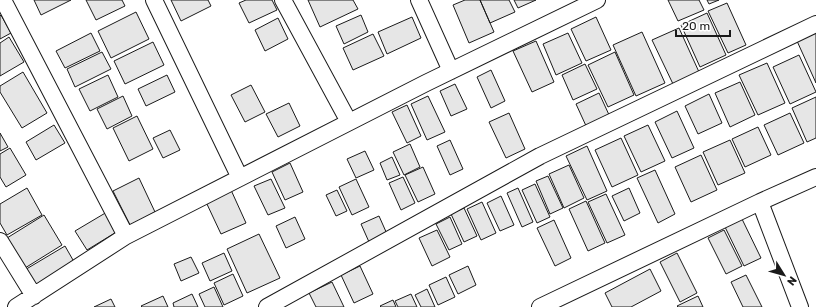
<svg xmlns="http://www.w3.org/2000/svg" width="816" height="307" font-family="Rubik,sans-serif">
	<rect width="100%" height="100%" fill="#fff"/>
	<path fill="#e6e6e6" stroke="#1a1a1a" d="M34,0H71L41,15Z
		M86,0H122L125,6L96,20Z
		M171,0H208L211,6L181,21Z
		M246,0H272L277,10L249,23L239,3Z
		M308,0H353L358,9L320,27Z
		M465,0H480L494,32L469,43L453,5Z
		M480,0H509L515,12L490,23Z
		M514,0H536L518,8Z
		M668,0H699L704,10L678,21Z
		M707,0H719L709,4Z
		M727,3L746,45L728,53L708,11Z
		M136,12L149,39L111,58L98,31Z
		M707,13L726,55L700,67L681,25Z
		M1,15L11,33L0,39V16Z
		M361,15L368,32L344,44L336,26Z
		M412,17L421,38L387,54L378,32Z
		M596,17L611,50L586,61L571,29Z
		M278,18L288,39L265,51L255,30Z
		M679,28L699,72L673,84L652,40Z
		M642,32L665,83L636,96L613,45Z
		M91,33L100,51L65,68L56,51Z
		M568,33L582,63L556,75L543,44Z
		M816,33V83L797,41Z
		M373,34L384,56L353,70L343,48Z
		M9,37L24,62L0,76V43Z
		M536,41L554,82L532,92L513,51Z
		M153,42L164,65L125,84L114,61Z
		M102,52L111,69L75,87L67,69Z
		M615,52L634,95L608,107L588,65Z
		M799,55L816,92L790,104L773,67Z
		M767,63L785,103L758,115L739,75Z
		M585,64L597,89L573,100L562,75Z
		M491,70L505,101L491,108L477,77Z
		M23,72L47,113L22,128L0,92V86Z
		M108,75L118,97L90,111L79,89Z
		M167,75L175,92L146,106L138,89Z
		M740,82L755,115L730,127L715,93Z
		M455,84L467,109L451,116L440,91Z
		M251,85L265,112L245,122L231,95Z
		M599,93L610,117L587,128L576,104Z
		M709,94L722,123L698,134L685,106Z
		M123,96L132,116L107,129L97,109Z
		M428,96L445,132L427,140L411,104Z
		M816,97V138L807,142L792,108Z
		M289,103L300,126L278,137L266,114Z
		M407,105L421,136L407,143L392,112Z
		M677,111L694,148L672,158L655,122Z
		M509,113L525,149L506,158L489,122Z
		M790,113L804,143L778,155L764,125Z
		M137,116L153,149L129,161L113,128Z
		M54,125L65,143L36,160L26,142Z
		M648,125L665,161L641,172L624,136Z
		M758,127L771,155L745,167L732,139Z
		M170,130L180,150L163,158L153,138Z
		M0,133L8,147L0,151Z
		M621,138L638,175L612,187L595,150Z
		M450,140L463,169L450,175L437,146Z
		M730,140L745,173L718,185L703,152Z
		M410,144L420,167L404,175L393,152Z
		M587,146L607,191L587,200L566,156Z
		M10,148L26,175L6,187L0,177V154Z
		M365,151L374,170L356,178L347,159Z
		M701,155L717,190L691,202L675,167Z
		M392,157L400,175L387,180L380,163Z
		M290,163L303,192L285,200L272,172Z
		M569,165L584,198L564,208L549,174Z
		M423,167L435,194L418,202L405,175Z
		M655,170L675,214L658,223L637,178Z
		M548,176L563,208L550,214L536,181Z
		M403,177L415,203L401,210L389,183Z
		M139,178L155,212L130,225L113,191Z
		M271,179L285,208L268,215L254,186Z
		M356,179L369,207L352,215L339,187Z
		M535,184L550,217L537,223L522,190Z
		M27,188L42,215L7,235L0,223V204Z
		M518,188L533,222L522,227L507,193Z
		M629,188L640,213L624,221L612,196Z
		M231,190L246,223L221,234L206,202Z
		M337,190L347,211L336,216L326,195Z
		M606,194L625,235L607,243L588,202Z
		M501,196L514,225L500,231L487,203Z
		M586,201L605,243L588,251L569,209Z
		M482,202L496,233L481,240L467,209Z
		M464,208L477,236L464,242L451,214Z
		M107,212L118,231L87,250L75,231Z
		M44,215L62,245L25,268L7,238Z
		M379,216L387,234L369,242L361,224Z
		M295,217L305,239L286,248L276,226Z
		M450,217L462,244L449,250L436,224Z
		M742,219L761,258L744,266L725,227Z
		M554,220L571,258L555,266L537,228Z
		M437,230L450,257L432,266L419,238Z
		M724,230L742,266L726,274L708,238Z
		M259,234L280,278L247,293L227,249Z
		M65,246L77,267L35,292L23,271Z
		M224,253L232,271L210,281L202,263Z
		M677,253L697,293L680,302L660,262Z
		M191,257L199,273L181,281L174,264Z
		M360,266L373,294L354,303L341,275Z
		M468,266L476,285L458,294L449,275Z
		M650,269L661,291L631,307H612L605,293Z
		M233,274L243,296L224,305L214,283Z
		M746,275L762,307H743L731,282Z
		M446,277L455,297L438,305L429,285Z
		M332,282L344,307H316L309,293Z
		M214,287L223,307H205L199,294Z
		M427,289L435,307H421L415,295Z
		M192,294L198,307H174L173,303Z
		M411,294L417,307H398L395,301Z
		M163,296L168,307H142L141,306Z
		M698,296L703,307H678L677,306Z
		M111,299L115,307H94Z
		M393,300L396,307H381L380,306Z"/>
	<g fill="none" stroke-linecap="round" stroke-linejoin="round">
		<g stroke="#1a1a1a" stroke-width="18">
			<path id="street" d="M3,0L126,236
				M154,0L240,178
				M283,0L349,122
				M419,0L451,71
				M760,202L800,307
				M0,241L34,296
				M16,307L126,236L426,83L597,0
				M267,307L540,156L816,24
				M540,307L760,202L816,177"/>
		</g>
		<use href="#street" stroke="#fff" stroke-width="16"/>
	</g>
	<g transform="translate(784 275) rotate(127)" stroke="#ffffff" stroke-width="3" paint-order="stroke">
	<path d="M0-3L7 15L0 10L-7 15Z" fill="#1a1a1a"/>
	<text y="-6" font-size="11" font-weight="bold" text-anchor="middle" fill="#1a1a1a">N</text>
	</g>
	<path d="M676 30v6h54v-6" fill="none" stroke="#1a1a1a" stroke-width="2"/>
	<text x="682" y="30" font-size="12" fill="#1a1a1a" stroke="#ffffff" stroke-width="3" paint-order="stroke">20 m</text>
</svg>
